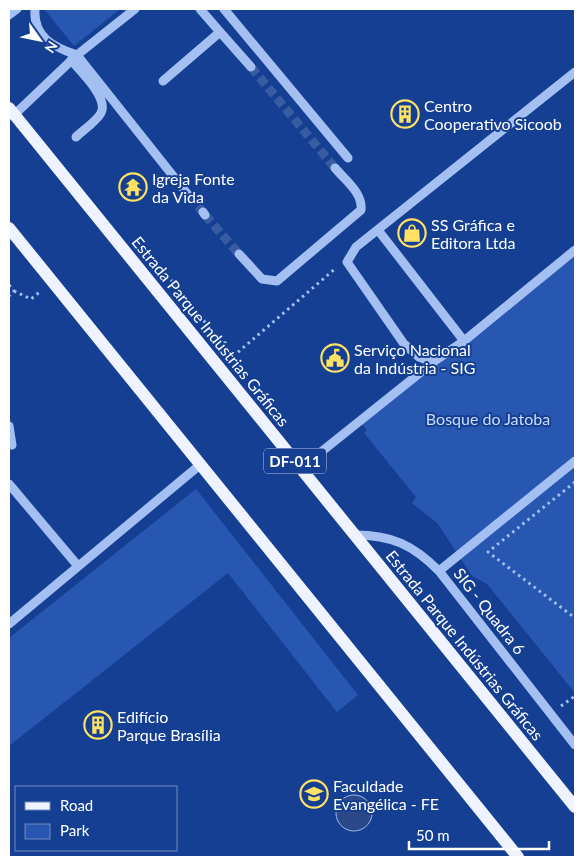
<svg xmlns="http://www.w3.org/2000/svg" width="584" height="866" font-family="Lato,sans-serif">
	<rect width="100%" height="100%" fill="#153f92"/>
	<path fill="#2857b1" d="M44,9H120L74,46Z
		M575,246V693L487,584L472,576L438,524L412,503L416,497L364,433L367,430L360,422Z
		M196,489L358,695L337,712L228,573L9,746V638Z"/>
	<path fill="#2b4988" stroke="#96b8f4" d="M336 813a18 18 0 1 1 36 0a18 18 0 1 1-36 0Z"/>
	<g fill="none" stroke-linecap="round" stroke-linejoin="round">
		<path stroke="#385ca2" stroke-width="9" stroke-dasharray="9 4.5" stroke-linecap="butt" d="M251,67L335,168
			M189,196L203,212
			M205,215L239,254"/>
		<path stroke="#a4bff1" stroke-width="3" stroke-dasharray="2.5 4" stroke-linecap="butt" d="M171,280L220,341L219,343
			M9,285L14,291L9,296
			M14,291L31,299L41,291
			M227,350L231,354L237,353L336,268
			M575,482L488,552L575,618
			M561,706L575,696"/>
		<path stroke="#a4bff1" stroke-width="9" d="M35,9C33,37 53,47 77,55L189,196
			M224,9L348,158
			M9,15L17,9
			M220,32L251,67
			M71,60C80,71 109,98 101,113C96,122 83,130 76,137
			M575,72L356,247L347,262L404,344L419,357L427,360H436L464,341L575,250
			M163,81L220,32L200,9
			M10,115H14L77,55L135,9
			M203,212L205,215
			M378,230L464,341
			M239,254L262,279L277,281L361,210C363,193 345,180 335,168
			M9,426L12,445
			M301,468L436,360
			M9,484L78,566
			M355,535C392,535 413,545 439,571L575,745
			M439,571L575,461
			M9,624L201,464"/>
		<path stroke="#eef3ff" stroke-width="12" d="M9,108L575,807
			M9,228L518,857"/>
	</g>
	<defs>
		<g id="building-ring" transform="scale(1.4375)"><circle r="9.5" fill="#153f92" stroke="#ffe264" stroke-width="1.5"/><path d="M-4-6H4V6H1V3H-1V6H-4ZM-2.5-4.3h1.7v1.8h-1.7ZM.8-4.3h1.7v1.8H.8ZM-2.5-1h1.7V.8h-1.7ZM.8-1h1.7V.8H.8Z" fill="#ffe264"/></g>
		<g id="temple-ring" transform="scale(1.4375)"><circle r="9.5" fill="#153f92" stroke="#ffe264" stroke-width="1.5"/><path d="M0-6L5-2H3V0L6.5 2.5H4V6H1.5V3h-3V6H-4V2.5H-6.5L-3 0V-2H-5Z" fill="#ffe264"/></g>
		<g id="shop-ring" transform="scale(1.4375)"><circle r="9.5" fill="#153f92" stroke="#ffe264" stroke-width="1.5"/><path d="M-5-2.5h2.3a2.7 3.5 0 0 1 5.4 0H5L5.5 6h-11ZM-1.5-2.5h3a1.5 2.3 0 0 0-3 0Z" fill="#ffe264"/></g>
		<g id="civic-ring" transform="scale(1.4375)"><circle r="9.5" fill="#153f92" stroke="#ffe264" stroke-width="1.5"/><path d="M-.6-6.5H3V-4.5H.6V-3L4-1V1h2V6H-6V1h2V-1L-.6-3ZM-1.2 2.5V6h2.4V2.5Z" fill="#ffe264"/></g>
		<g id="university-ring" transform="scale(1.4375)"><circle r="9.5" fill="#153f92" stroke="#ffe264" stroke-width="1.5"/><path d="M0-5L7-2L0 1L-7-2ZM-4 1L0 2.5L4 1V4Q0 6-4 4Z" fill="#ffe264"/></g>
	</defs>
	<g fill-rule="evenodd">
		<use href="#building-ring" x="405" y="114"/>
		<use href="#temple-ring" x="133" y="187"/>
		<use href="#shop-ring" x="412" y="233"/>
		<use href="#civic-ring" x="335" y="358"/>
		<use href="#building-ring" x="98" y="725"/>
		<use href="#university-ring" x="314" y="794"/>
	</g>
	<g text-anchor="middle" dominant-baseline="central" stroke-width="4" stroke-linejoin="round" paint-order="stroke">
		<rect fill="#153f92" stroke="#b9c5de" stroke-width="1" x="264" y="448.5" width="62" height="25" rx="4"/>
		<g font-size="15" font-weight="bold" fill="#fff">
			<text x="295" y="461">DF-011</text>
		</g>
		<g font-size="16" fill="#fff" stroke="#153f92" text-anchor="start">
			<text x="424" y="105">Centro<tspan x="424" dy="18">Cooperativo Sicoob</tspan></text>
			<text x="152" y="178">Igreja Fonte<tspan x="152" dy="18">da Vida</tspan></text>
			<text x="431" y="224">SS Gráfica e<tspan x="431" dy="18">Editora Ltda</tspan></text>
			<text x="354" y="349">Serviço Nacional<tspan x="354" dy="18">da Indústria - SIG</tspan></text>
			<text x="117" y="716">Edifício<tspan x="117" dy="18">Parque Brasília</tspan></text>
			<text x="333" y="785">Faculdade<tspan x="333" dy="18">Evangélica - FE</tspan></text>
		</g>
		<g font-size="16" fill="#fff" stroke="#153f92">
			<text transform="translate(211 331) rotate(51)">Estrada Parque Indústrias Gráficas</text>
			<text transform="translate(490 611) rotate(52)">SIG - Quadra 6</text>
			<text transform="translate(465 645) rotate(51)">Estrada Parque Indústrias Gráficas</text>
		</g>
		<g font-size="16" fill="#cbdcfc" stroke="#153f92">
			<text x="488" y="418">Bosque do Jatoba</text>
		</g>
	</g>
	<rect width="584" height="866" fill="none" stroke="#ffffff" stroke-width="20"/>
	<rect x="15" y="786" width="162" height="65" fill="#153f92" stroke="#738cbe"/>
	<rect x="25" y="802" width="25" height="8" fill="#eef3ff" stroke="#738cbe"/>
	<text x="60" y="811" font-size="15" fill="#ffffff">Road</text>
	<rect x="25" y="824" width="25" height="15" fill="#2857b1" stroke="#738cbe"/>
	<text x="60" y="836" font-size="15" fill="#ffffff">Park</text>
	<g transform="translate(40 40) rotate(123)" stroke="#153f92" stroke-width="4" paint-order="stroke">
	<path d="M0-4L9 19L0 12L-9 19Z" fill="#ffffff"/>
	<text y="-8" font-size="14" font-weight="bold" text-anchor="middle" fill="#ffffff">N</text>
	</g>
	<path d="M409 841v8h140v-8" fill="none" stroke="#ffffff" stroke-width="2.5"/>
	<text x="416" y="841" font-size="15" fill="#ffffff" stroke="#153f92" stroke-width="4" paint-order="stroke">50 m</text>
</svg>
